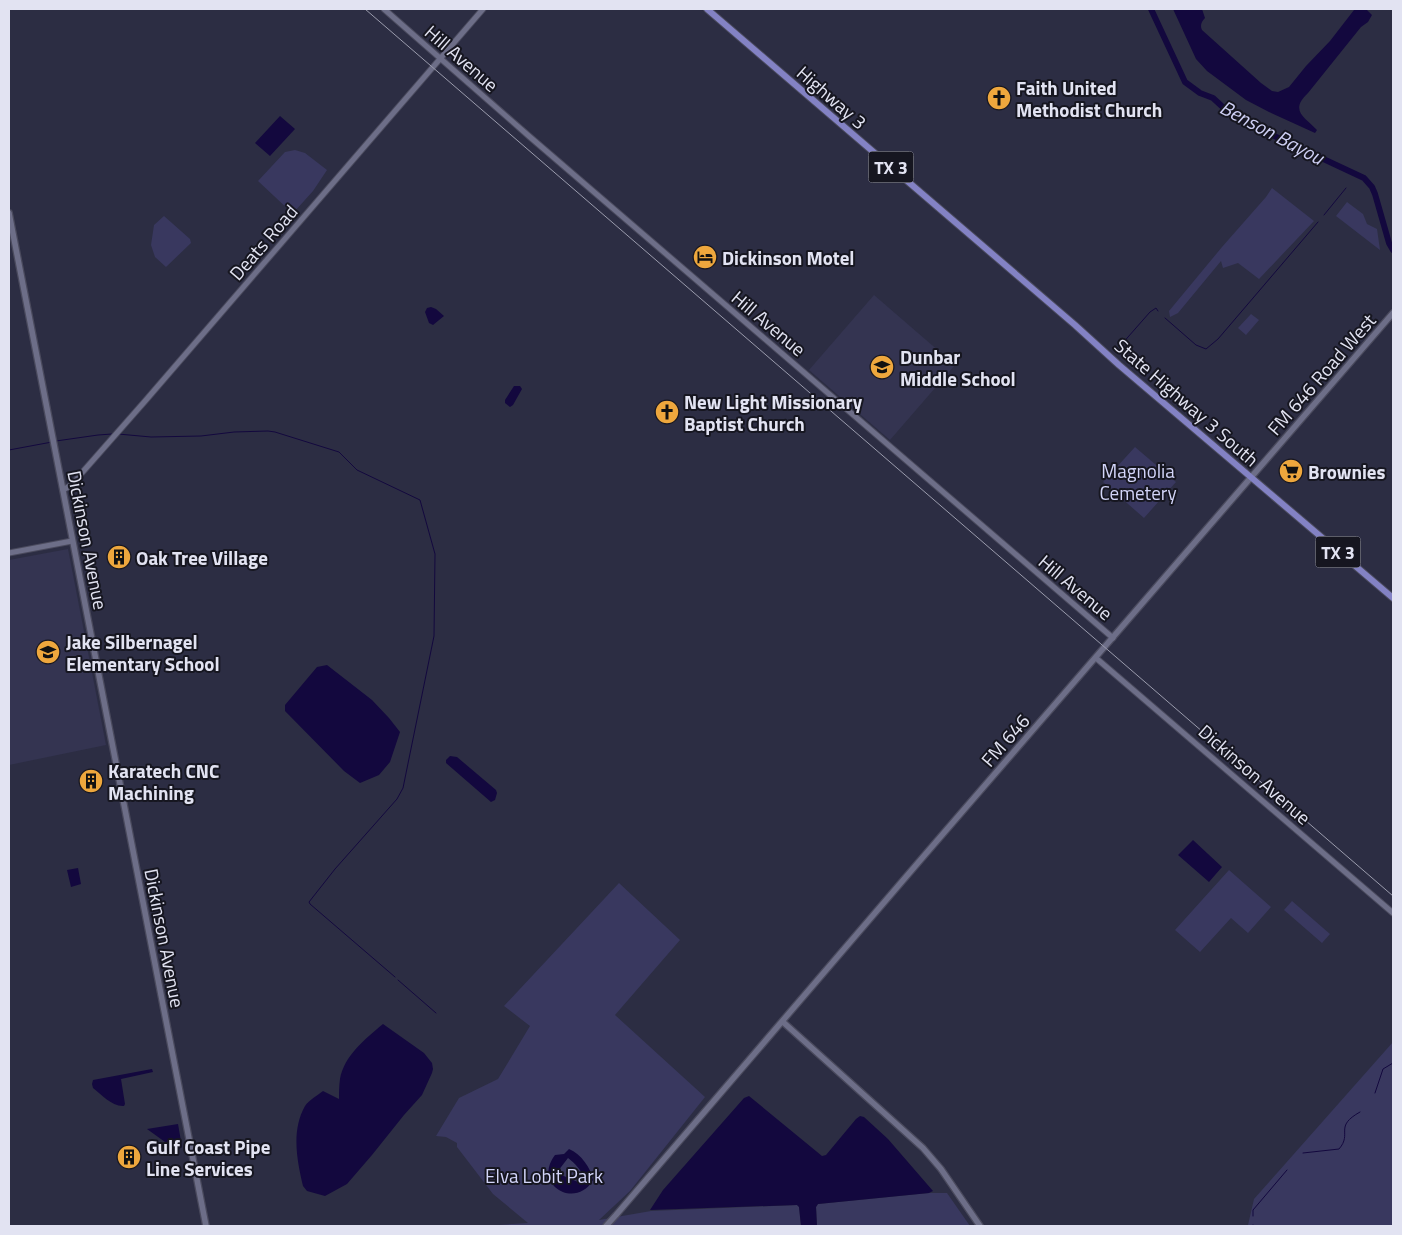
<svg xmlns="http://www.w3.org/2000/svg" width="1402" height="1235" font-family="'Titillium Web',sans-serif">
	<rect width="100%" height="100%" fill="#2c2d43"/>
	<path fill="#343451" d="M874,295L955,365L890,440L809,370Z
		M68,549L106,745L9,765V560Z"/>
	<path fill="#39385f" d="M295,150L305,153L327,170L313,191L295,211H290L258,181L285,152Z
		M1272,188L1314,221L1259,279L1238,263L1223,268L1221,261L1178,313L1170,317L1169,311L1222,247L1266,197Z
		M1347,202L1363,214L1367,224L1377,229L1380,250L1336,216Z
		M164,216L190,239L191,243L166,267L155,257L151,245L154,225Z
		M1251,314L1259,320L1246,335L1238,328Z
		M1135,447L1176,482L1144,518L1103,482Z
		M1229,870L1271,907L1248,933L1231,918L1200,952L1175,930Z
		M619,883L680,940L615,1015L705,1097L630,1191L599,1220L651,1211L797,1205L799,1207L801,1226H484L528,1223L493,1194L457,1147V1143L446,1137L436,1136L459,1098L498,1079L530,1026L504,1006Z
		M1292,901L1330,934L1322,943L1284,910Z
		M1393,1042V1226H1241L1248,1225L1254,1199Z
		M929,1193H947L970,1226H817L816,1207L818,1204Z"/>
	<path fill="#13083e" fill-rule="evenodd" d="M1173,9H1202L1205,18C1201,22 1200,26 1202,30L1261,83L1272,91L1278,92L1289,87L1306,66L1330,41L1354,10L1358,9H1366L1372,15L1368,22L1361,27L1308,93C1289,111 1305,117 1317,130L1315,133L1269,112L1246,100L1207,71L1196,59Z
		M280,116L295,129L270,156L255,143Z
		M431,307L436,309L444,316L433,325L429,323L425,312L427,308Z
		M514,386H520L522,389L513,405L510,407L505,403V400Z
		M327,665L372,700L389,718L400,732L390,762L379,775L360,783L344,771L285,711V705L317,667Z
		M450,756L457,757L496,790L497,793L495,800L491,802L446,763V760Z
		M1193,840L1222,867L1209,882L1178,855Z
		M78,868L81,884L71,887L67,870Z
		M383,1024L424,1053L432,1063L433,1069L432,1073L422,1095L404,1115L372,1155L347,1184L325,1196L307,1191L303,1186C297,1160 291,1131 305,1106C309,1100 318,1095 323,1091L339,1099C339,1093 339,1086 340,1079C344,1056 365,1039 383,1024Z
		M152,1069L153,1072L121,1079L125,1104L124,1106C112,1107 101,1094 93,1088L92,1084L93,1080Z
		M749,1096L822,1156L826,1155L856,1119L860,1116L864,1117L888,1139L933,1191L929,1193L818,1204L816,1207L817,1226H801L799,1207L797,1205L650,1210L663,1190L744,1098Z
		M178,1124L182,1147L179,1149L172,1147L147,1129Z
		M569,1149C581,1154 591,1168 593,1180C576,1210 532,1185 555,1155L564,1154ZM568,1158C575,1163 585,1173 583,1182H578L559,1174L558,1171Z"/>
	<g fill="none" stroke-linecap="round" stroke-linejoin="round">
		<path stroke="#13083e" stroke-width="1" d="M1351,173V172
			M1324,215L1346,188
			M1165,318L1196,345L1206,349L1218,339L1318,222
			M1121,345L1150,312L1156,308L1158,311
			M118,434L151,437L201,436L234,432L268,431L275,432L339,452L357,470L420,500L435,554L434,636L403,788L397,799L335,869L309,902L310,904L395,977
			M56,441L98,435L112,434
			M9,450L52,442
			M398,980L436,1013
			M1375,1093L1383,1069L1393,1063
			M1303,1153L1339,1149C1353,1133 1333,1127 1360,1112
			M1253,1216V1210L1287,1170
			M1253,1226V1225"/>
		<path stroke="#13083e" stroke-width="6" d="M1151,9L1185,82L1200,93L1213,98L1226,110L1255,127L1364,178L1372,187L1375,194L1389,243L1393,250"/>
		<g stroke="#4a4a5d" stroke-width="7">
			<path id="tertiary" d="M384,9L530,137L1113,638
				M63,490L73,484L80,475L146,400L483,9
				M9,553L72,541
				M1096,658L1393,913"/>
		</g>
		<g stroke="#4a4a5d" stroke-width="8">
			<path id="secondary" d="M9,213L206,1226
				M783,1022L923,1148L941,1169L980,1226
				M606,1226L616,1215L923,857L1393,313"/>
		</g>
		<g stroke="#4a4a5d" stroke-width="8">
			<path id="primary" d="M707,9L1075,325L1119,365L1393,598"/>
		</g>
		<use href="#tertiary" stroke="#6d6e88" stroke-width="5"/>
		<use href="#secondary" stroke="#6d6e88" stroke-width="5.5"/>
		<use href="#primary" stroke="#8382c4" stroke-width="6"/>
		<path stroke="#9b9cad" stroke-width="1" d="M365,9L1393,896"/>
	</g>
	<defs>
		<g id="church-disc" transform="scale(1.25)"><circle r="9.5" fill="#eea73d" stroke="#161620"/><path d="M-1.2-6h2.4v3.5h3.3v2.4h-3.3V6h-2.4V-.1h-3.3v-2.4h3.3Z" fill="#111"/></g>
		<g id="hotel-disc" transform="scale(1.25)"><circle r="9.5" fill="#eea73d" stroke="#161620"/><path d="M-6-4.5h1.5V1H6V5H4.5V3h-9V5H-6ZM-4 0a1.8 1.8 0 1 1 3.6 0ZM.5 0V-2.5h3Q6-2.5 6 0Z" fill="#111"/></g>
		<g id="school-disc" transform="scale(1.25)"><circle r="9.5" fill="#eea73d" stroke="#161620"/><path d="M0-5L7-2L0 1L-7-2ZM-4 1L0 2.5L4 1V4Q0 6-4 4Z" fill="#111"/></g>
		<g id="supermarket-disc" transform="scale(1.25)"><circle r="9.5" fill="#eea73d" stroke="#161620"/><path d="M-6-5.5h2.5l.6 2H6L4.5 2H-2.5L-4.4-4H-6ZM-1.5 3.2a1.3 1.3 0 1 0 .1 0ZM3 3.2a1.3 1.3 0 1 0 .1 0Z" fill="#111"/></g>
		<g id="building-disc" transform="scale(1.25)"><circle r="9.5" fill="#eea73d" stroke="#161620"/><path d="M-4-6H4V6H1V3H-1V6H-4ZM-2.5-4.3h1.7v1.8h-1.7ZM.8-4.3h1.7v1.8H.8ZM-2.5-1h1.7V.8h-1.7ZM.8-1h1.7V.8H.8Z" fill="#111"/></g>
	</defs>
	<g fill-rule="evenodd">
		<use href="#church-disc" x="999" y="98"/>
		<use href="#hotel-disc" x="705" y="257"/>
		<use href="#school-disc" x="882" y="367"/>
		<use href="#church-disc" x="667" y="412"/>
		<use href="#supermarket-disc" x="1291" y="471"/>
		<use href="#building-disc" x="119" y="557"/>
		<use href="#school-disc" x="48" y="652"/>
		<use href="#building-disc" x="91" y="781"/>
		<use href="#building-disc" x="129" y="1157"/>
	</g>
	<g text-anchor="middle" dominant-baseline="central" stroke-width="4" stroke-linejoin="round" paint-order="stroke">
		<g fill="#161620" stroke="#a5a6b3" stroke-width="1">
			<rect x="868.5" y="151.5" width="45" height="31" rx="4"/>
			<rect x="1315.5" y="536.5" width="45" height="31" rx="4"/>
		</g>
		<g font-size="18" font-weight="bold" fill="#e2e3f2">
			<text x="891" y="167">TX 3</text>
			<text x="1338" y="552">TX 3</text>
		</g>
		<g font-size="19" fill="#e2e3f2" stroke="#161620">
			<text transform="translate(462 58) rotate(41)">Hill Avenue</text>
			<text transform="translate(832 97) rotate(41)">Highway 3</text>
			<text transform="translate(263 242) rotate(-49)">Deats Road</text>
			<text transform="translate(769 323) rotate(40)">Hill Avenue</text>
			<text transform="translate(1321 374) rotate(-49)">FM 646 Road West</text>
			<text transform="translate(1187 402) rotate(41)">State Highway 3 South</text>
			<text transform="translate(88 540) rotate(79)">Dickinson Avenue</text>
			<text transform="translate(1076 587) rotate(40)">Hill Avenue</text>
			<text transform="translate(1005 740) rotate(-49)">FM 646</text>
			<text transform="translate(1255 774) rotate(41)">Dickinson Avenue</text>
			<text transform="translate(165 938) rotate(79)">Dickinson Avenue</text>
		</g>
		<g font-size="19" font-weight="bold" fill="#e2e3f2" stroke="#161620" text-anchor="start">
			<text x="1016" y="87">Faith United<tspan x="1016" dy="22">Methodist Church</tspan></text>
			<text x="722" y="257">Dickinson Motel</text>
			<text x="900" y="356">Dunbar<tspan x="900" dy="22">Middle School</tspan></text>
			<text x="684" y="401">New Light Missionary<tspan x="684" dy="22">Baptist Church</tspan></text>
			<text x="1308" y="471">Brownies</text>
			<text x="136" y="557">Oak Tree Village</text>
			<text x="66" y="641">Jake Silbernagel<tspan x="66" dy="22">Elementary School</tspan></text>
			<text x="108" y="770">Karatech CNC<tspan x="108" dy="22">Machining</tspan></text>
			<text x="146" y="1146">Gulf Coast Pipe<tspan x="146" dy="22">Line Services</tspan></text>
		</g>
		<g font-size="19" fill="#d3d5f9" stroke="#161620">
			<text x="1138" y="470">Magnolia<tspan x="1138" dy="22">Cemetery</tspan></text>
			<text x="544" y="1175">Elva Lobit Park</text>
		</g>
		<g font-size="20" font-style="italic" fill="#cecff4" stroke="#161620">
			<text transform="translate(1272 132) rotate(28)">Benson Bayou</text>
		</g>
	</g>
	<rect width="1402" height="1235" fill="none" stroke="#e2e3f2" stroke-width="20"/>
</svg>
